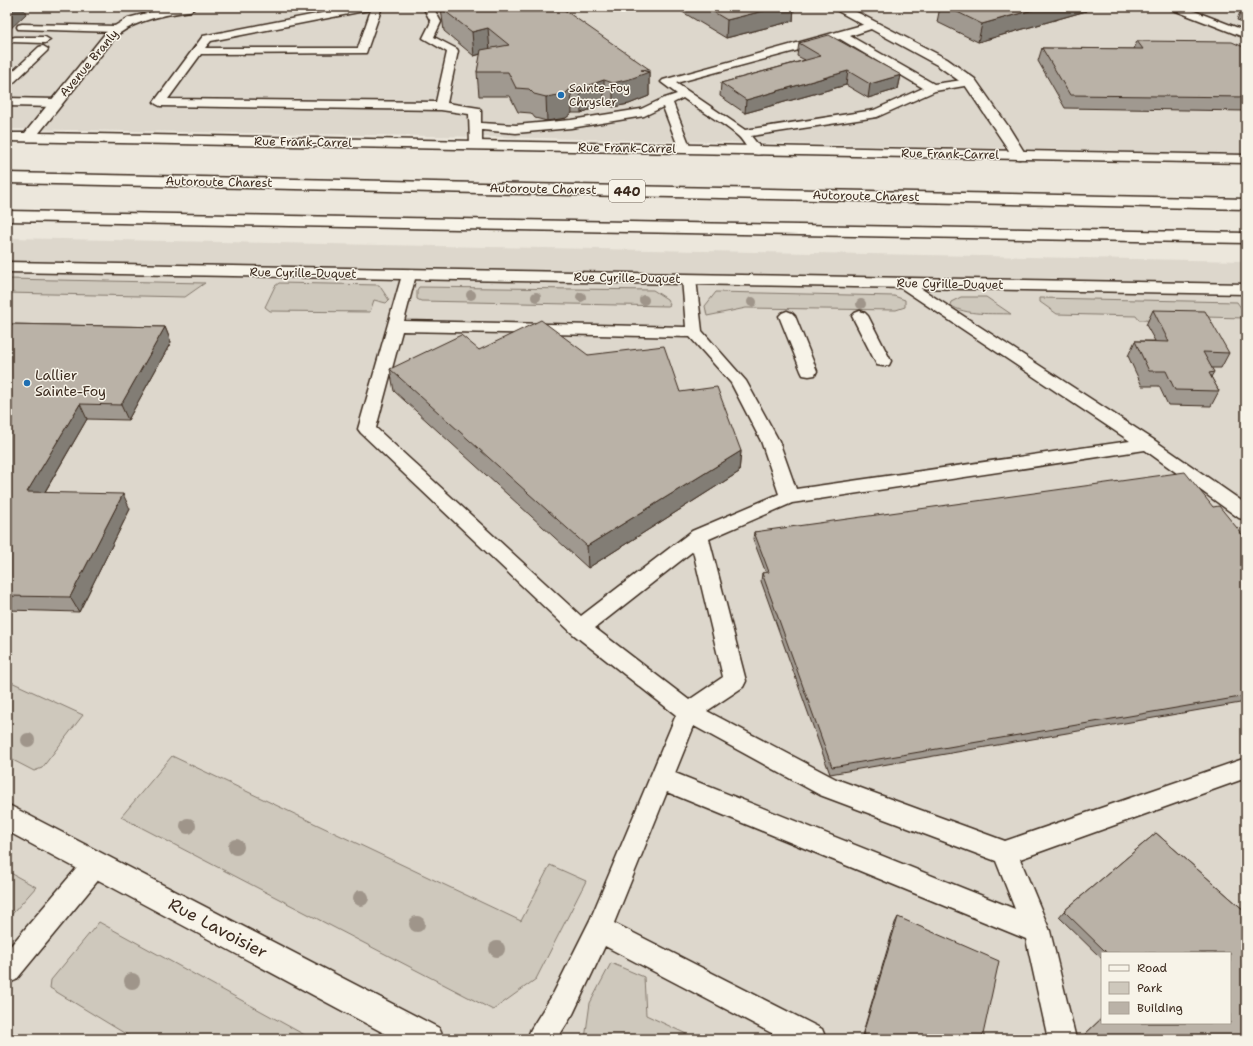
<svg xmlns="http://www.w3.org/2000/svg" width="1253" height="1046" font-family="'Shantell Sans',sans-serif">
	<rect width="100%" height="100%" fill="#ece7dc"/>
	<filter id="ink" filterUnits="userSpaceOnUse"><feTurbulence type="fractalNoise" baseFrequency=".025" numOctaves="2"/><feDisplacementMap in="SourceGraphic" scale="8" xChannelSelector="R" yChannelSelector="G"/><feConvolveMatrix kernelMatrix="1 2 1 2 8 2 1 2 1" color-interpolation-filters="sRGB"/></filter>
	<g filter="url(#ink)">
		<path fill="#ddd7cc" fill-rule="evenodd" d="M7,7H1246V154L490,137L7,129Z
			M7,238L1246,261V1039H7ZM1102,953H1230V1023H1102Z"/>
		<path fill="#cec8bc" stroke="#84796d" d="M7,279L205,283L185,297L7,293Z
			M279,283L379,285L389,300L386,303L374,300L370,312L270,311L265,307L275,286Z
			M419,287L653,290L667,299L670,305L668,306L421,301L417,299V290Z
			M716,292L894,296L905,300V307L896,310L746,308L707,316L705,306Z
			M961,297H986L1011,314C992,313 966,316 950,305L951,302Z
			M1040,298L1237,302L1246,315V318L1204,317L1207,322L1139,320L1136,316L1057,314L1040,302Z
			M7,680L83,715L42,768L34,771L7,757Z
			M172,756L521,921L550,865L586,881L536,979L493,1010L121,817Z
			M7,871L36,887L7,920Z
			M99,922L312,1039H134L50,988L51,980Z
			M611,963L644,977L646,1015L697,1039H585L590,1003Z"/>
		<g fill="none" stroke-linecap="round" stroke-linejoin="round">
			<g stroke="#3b2a1e" stroke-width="3">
				<path id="service" d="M353,7H382L366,53L201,54L168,99L436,102L447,52L423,38L431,22L423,7H433L441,22L434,37L457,49L458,51L447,103L479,108L481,111V123L516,125L571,120L641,109L662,99L677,94L661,82L663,80L873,22L877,23L878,25L877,27L850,36L934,84L970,79L974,80L976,82L974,84L970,85L935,91L877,117L751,136L763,151L761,154C749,157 746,143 738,136C722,122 701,111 683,98L673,103L691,149L689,152H681L679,149L663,107L644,116L571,128L516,133L482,130V145L480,148H472L470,145L469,114L441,110L160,106L156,104L154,102L203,36ZM369,10H371L358,48H205L211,41ZM840,39L923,88L874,110L745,130L676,83Z
					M1170,7H1184L1246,31V38L1171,9Z
					M22,24L116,26L121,29L116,32L18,29L17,27L18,25Z
					M15,37H45L50,40L45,43L11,42L10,40L11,38Z
					M43,46L48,49L47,51L11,85L7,86V77L39,47Z
					M7,98L56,99L60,101L62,103L60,105L56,107L7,106Z
					M409,271L414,272L416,275L404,321L686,327L682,279L684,276L689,275L694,276L696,279L702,331L746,381L779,441L796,489L1130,441L898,286L896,283L898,280L903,279L908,280L1154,440L1246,504V520L1239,518L1145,450L792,503L709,539L746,681L743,687L707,711L836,779L1005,841L1246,758V778L1020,859L1050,931L1076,1039H1048L1026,939L667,792L614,923L822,1029L826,1039H783L605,946L573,1014L557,1039H527L531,1029L553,994L590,920L676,715L573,634L361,433L358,429L402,275L404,272ZM402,331L690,337L731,383L761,441L779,494L692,531L581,616L376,428ZM693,551L723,677L689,700L595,628ZM694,726L820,795L996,861L1015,909L675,773Z
					M787,311L792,313L795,316L817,371L815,375L809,376L803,375L801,371L779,316L782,313Z
					M860,311L865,313L868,316L891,361L889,365L883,366L877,365L875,361L852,316L855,313Z
					M96,852L105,856L108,864L105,872L16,980L7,984V950L87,856Z"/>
			</g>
			<g stroke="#3b2a1e" stroke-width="3">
				<path id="minor" d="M832,7H847L947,59L975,79L1008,126L1026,155L1024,158L1019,159L1014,158L965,85L937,65L834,9Z
					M7,804L439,1028L444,1039H395L7,831Z"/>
			</g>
			<g stroke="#3b2a1e" stroke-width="3">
				<path id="tertiary" d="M170,7H196L194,9L190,11C164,15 139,19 117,35L39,133L1246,155V163L7,141V133H25L108,30L128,18Z
					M7,262L1246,284V294L7,272Z"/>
			</g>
			<g stroke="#3b2a1e" stroke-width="3">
				<path id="motorway" d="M7,173L1246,199V209L7,183Z
					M7,211L1246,233V243L7,221Z"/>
			</g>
			<use href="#service" fill="#f7f3e8" fill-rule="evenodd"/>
			<use href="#minor" fill="#f7f3e8" fill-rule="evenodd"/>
			<use href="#tertiary" fill="#f7f3e8" fill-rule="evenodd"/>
			<use href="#motorway" fill="#f7f3e8" fill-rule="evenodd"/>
		</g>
		<g fill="#9f958a">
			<circle cx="471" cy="295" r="5"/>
			<circle cx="536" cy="297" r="5"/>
			<circle cx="581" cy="297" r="5"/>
			<circle cx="644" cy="300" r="5"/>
			<circle cx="752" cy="302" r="5"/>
			<circle cx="861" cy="304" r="5"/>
			<circle cx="28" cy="740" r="7"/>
			<circle cx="188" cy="826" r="8"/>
			<circle cx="236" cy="847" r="8"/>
			<circle cx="361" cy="898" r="8"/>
			<circle cx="417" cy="924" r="8"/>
			<circle cx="497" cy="949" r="8"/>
			<circle cx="132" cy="981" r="8"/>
		</g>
		<path fill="#a09990" stroke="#3b2a1e" d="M674,7H794L793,21L726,38Z
			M940,7H1088L1086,11L978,42L937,22Z
			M1242,7H1246V23L1237,20Z
			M441,8L649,72V96L629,104L613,107L604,104L581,113H572L566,118L547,121L535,118L531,113L518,112L510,96H479L477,72L481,54L474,56L444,31Z
			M1137,41L1246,48V111L1065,108L1038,61L1042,48L1134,49Z
			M799,43L901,75L898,89L868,98L846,85L745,113L720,96L721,83L805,60L797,56Z
			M1153,310L1229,353L1221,368H1211L1214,372L1211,377L1219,391L1211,406L1168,405L1159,386H1142L1128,356L1135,341H1155L1146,325Z
			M7,324L165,327L171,342L128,420L87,419L45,492L130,509L79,612L7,610Z
			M479,350L588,355L680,392L741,451L739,472L588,568L394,391L390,369Z
			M1213,507L1246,539V702L830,774L761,581L762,573H766L753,539L754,532Z
			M1156,833L1246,912V1039H1080L1102,1018V1023H1230V953H1102V959L1059,917L1064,911Z
			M898,917L982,1039H861L895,923Z"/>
		<path fill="#827d75" stroke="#3b2a1e" d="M15,7H23L26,14L7,32V14Z
			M779,7H794L793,21L726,38L727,20Z
			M1043,7H1088L1086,11L978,42L982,24Z
			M488,28L490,51L474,56L472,32Z
			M649,69V96L629,104L613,107V83L641,70Z
			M848,71L846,85L745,113L746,100Z
			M901,75L898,89L868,98L870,84Z
			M604,80V104L581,113L580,88Z
			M571,88L572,113L566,118L547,121L546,97Z
			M165,327L171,342L128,420L121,405Z
			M80,404L87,419L36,507L27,492Z
			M741,451L739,472L588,568L587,546Z
			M123,494L130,509L79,612L70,597Z"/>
		<path fill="#bab2a7" stroke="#3b2a1e" d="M7,7H15L7,14Z
			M447,7H560L649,69L641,70L649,72L630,79L613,83L604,80L580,88H571L565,94L546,97L534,94L529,89L516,88L508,72H477L481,50L509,45L488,28L472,32L441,8Z
			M705,7H779L727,20Z
			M947,7H1043L982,24Z
			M829,35L901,75L870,84L848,71L746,100L721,83L821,56L799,43Z
			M1137,41L1232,42L1246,48V97L1070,95L1042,48L1143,49Z
			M1153,310L1205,311L1229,353L1203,352L1214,372L1209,373L1219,391L1175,390L1166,371H1149L1135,341L1169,342Z
			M541,320L588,355L664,346L680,392L717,387L741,451L587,546L390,369L461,335L479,350Z
			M7,324L165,327L121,405L80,404L27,492L123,494L70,597L7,596Z
			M1185,472L1213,507L1219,506L1246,539V696L832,767L762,573L769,572L754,532Z
			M1156,833L1246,912V1039H1085L1082,1037L1102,1018V1023H1230V953H1107L1064,911Z
			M898,917L999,961L982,1039H874L863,1034Z"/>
	</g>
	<g fill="#1f6fb2" stroke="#f7f3e8" stroke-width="1.5">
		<circle cx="561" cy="95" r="4"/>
		<circle cx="27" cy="383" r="4"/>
	</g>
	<g text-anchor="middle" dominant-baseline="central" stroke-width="3" stroke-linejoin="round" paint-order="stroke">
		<g font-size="12" fill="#3b2a1e" stroke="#f7f3e8">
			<text transform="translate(89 63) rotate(-50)">Avenue Branly</text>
			<text transform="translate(303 142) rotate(1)">Rue Frank-Carrel</text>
			<text transform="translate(627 148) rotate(1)">Rue Frank-Carrel</text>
			<text transform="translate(950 154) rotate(1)">Rue Frank-Carrel</text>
			<text transform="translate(219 182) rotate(1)">Autoroute Charest</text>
			<text transform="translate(543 189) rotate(1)">Autoroute Charest</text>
			<text transform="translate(866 196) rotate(1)">Autoroute Charest</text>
			<text transform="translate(303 273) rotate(1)">Rue Cyrille-Duquet</text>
			<text transform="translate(627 278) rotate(1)">Rue Cyrille-Duquet</text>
			<text transform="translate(950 284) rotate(1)">Rue Cyrille-Duquet</text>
		</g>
		<g font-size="12" fill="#3b2a1e" stroke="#f7f3e8" text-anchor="start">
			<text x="569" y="88">Sainte-Foy<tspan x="569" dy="14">Chrysler</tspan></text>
		</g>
		<rect fill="#f7f3e8" stroke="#73665b" stroke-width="1" x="609" y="180" width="36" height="22" rx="3"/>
		<g font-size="13" font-weight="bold" fill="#3b2a1e">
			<text x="627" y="191">440</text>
		</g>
		<g font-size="14" fill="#3b2a1e" stroke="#f7f3e8" text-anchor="start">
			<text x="35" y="375">Lallier<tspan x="35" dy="16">Sainte-Foy</tspan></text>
		</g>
		<g font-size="17" fill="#3b2a1e" stroke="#f7f3e8">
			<text transform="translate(218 928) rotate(28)">Rue Lavoisier</text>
		</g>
	</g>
	<rect width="1253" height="1046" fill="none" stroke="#f7f3e8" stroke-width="24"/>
	<rect x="12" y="12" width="1229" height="1022" fill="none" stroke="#3b2a1e" stroke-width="1.5" filter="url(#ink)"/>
	<rect x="1101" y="952" width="130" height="72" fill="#f7f3e8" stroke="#aca397"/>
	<rect x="1109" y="965" width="20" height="6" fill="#f7f3e8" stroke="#aca397"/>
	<text x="1137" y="972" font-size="12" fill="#3b2a1e">Road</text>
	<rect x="1109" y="982" width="20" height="12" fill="#cec8bc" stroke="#aca397"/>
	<text x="1137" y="992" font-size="12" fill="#3b2a1e">Park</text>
	<rect x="1109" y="1002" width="20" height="12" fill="#bab2a7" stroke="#aca397"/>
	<text x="1137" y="1012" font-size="12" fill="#3b2a1e">Building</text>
</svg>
